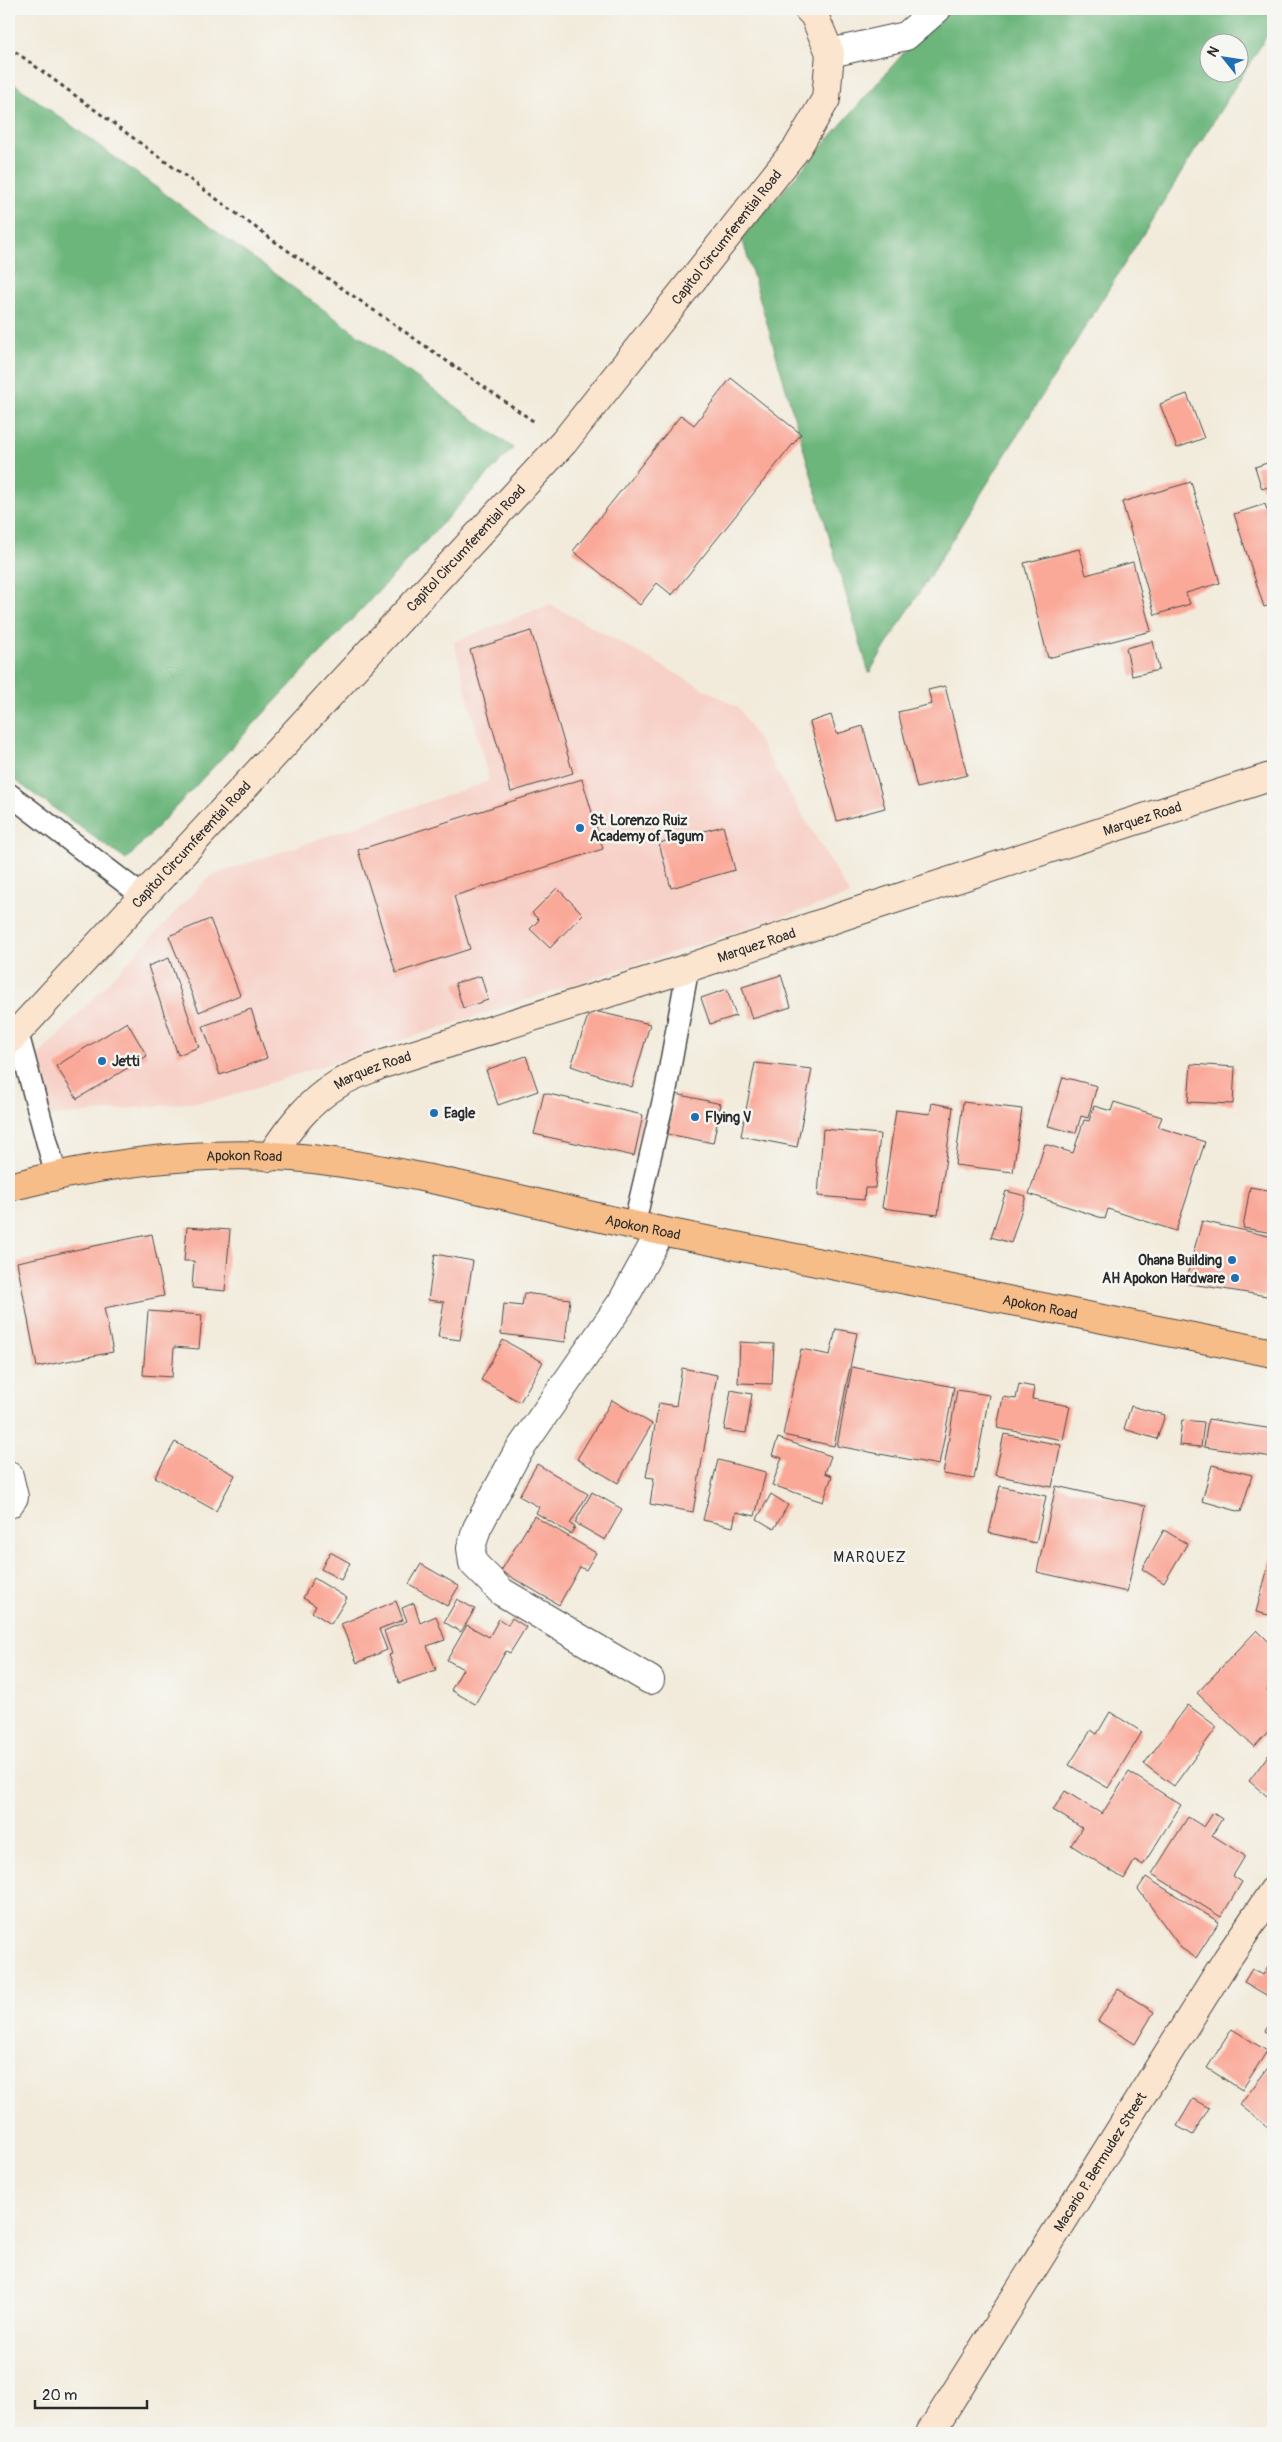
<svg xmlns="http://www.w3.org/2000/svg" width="1282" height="2442" font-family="Pangolin,sans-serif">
	<rect width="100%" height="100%" fill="#f6f6f2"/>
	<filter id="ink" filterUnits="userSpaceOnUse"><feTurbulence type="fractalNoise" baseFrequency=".02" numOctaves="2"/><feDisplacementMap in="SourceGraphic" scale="10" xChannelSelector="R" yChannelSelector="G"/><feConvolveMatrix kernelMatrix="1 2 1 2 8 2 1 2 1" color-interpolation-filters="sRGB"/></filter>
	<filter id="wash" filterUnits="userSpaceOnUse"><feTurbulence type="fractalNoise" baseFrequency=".0096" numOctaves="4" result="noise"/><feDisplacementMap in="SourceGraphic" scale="20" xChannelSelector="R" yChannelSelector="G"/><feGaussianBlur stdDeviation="1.12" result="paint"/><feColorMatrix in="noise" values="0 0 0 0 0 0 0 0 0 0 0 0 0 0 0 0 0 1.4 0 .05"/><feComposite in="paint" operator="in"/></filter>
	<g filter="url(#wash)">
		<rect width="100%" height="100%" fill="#f2ebdb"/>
		<path fill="#f7d1c8" d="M550,604L739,708L850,895L218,1100L34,1118L19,1076L210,876L489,781L454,642Z"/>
		<path fill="#6cb67c" stroke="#4c7054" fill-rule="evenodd" d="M942,9H1273V26L869,673L742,238ZM1210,42H1240V72H1210Z
			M9,80L513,448L126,860L9,776Z"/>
		<g id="blocks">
			<path fill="#faa898" d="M731,378L801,434L672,595L657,583L640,605L573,551L681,415L694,425Z
				M1187,394L1204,438L1177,448L1160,404Z
				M1273,461V485L1262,489L1255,467Z
				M1191,482L1220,583L1186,593L1190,604L1155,615L1122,502Z
				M1265,504L1269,515L1273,514V526L1269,528L1273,540V604L1264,607L1234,514Z
				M1079,549L1086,575L1133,562L1151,631L1048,658L1024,563Z
				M531,631L573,773L511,792L470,650Z
				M1153,641L1159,670L1132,676L1126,648Z
				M945,686L967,775L917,788L898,712L932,704L928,690Z
				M831,715L837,734L863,726L885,808L837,821L810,722Z
				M582,779L603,849L454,896L470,949L396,973L358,850Z
				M723,826L735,870L671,888L659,843Z
				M557,888L583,914L550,948L530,929L539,920L532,913Z
				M210,919L240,995L199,1012L169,936Z
				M169,958L199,1047L178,1055L148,966Z
				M781,975L791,1007L752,1019L742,987Z
				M481,976L488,1000L463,1008L455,983Z
				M727,989L736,1016L710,1024L701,998Z
				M251,1009L267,1058L220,1075L203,1026Z
				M590,1010L650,1024L632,1087L571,1066Z
				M127,1022L147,1056L77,1099L56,1066Z
				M526,1056L538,1091L498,1105L486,1070Z
				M755,1063L812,1069L797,1147L741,1136Z
				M1191,1064L1235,1067L1233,1104L1188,1102Z
				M1063,1077L1097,1086L1088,1118L1081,1116L1076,1133L1048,1126Z
				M544,1093L643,1115L634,1156L534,1134Z
				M676,1094L721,1104L713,1143L668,1134Z
				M963,1102L1022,1109L1013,1172L955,1165Z
				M1114,1102L1162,1117L1158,1127L1205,1142L1176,1231L1108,1209L1105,1219L1029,1194L1045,1144L1073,1153L1084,1120L1089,1121L1094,1106L1111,1111Z
				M932,1103L953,1107L938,1215L882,1208L896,1110L930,1114Z
				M823,1129L880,1134L875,1188H865L864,1200L818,1196Z
				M1250,1187L1273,1191V1233L1243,1228Z
				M1006,1191L1026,1196L1011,1243L991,1237Z
				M1202,1221L1273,1237V1297L1185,1283Z
				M187,1227L230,1230L225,1291L192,1288L194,1261H184Z
				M152,1234L164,1296L104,1308L113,1352L37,1367L17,1262Z
				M435,1254L473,1261L460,1340L438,1337L444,1302L428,1300Z
				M524,1293L570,1299L565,1342L501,1334L504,1304L522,1306Z
				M148,1311L202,1315L199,1349L174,1347L172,1377L143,1375Z
				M836,1329L857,1333L834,1446L783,1435L801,1349L830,1355Z
				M503,1340L543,1362L520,1402L481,1380Z
				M740,1342L774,1344L772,1384L738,1383Z
				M852,1367L954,1387L939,1465L837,1446Z
				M682,1368L717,1375L693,1512L650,1504L654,1478L646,1477L659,1403L676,1406Z
				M1019,1384L1034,1387L1032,1399L1070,1406L1063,1440L997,1428L1003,1397L1016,1399Z
				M731,1390L752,1394L746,1433L724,1430Z
				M957,1390L989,1395L974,1479L943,1474Z
				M612,1400L652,1424L618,1483L577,1459Z
				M1131,1406L1165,1415L1157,1439L1124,1429Z
				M1208,1419L1273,1429V1457L1204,1447Z
				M1182,1420L1204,1422L1201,1447L1179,1445Z
				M1004,1434L1061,1445L1052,1487L995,1475Z
				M778,1438L831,1456L825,1473L832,1476L823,1502L772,1485L782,1458L772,1455Z
				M175,1442L235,1475L216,1511L155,1477Z
				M718,1460L766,1472L755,1516L736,1512L733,1527L703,1520Z
				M537,1464L588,1494L570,1524L575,1527L571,1534L536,1513L539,1507L519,1496Z
				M1212,1465L1252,1475L1241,1512L1202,1501Z
				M1000,1486L1046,1496L1036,1543L989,1533Z
				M1056,1486L1146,1506L1127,1592L1037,1572Z
				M592,1492L622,1509L605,1540L575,1523Z
				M771,1494L788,1505L774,1529L757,1519Z
				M534,1516L596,1553L586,1570L580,1567L559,1605L501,1571Z
				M1164,1530L1187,1544L1164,1583L1142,1569Z
				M1273,1549V1616L1256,1612Z
				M330,1552L350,1563L341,1580L321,1569Z
				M421,1564L459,1586L447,1606L409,1584Z
				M314,1578L347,1598L331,1624L312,1612L316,1606L303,1598Z
				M457,1599L475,1609L461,1632L444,1622Z
				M396,1601L403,1620L379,1629L387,1650L357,1663L341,1624Z
				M414,1603L420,1623L436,1616L445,1640L427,1646L436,1670L399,1683L389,1655L392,1654L384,1631L407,1621L402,1608Z
				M512,1618L526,1627L510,1653L506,1651L475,1704L451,1690L463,1669L447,1660L467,1625L489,1637L499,1619L508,1625Z
				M1257,1630L1273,1646V1683L1267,1690L1273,1695V1726L1254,1747L1197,1693Z
				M1188,1705L1217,1727L1174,1786L1144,1764Z
				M1110,1712L1142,1732L1108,1788L1069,1765L1091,1730L1097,1734Z
				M1273,1749V1801L1249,1781Z
				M1129,1772L1181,1805L1143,1865L1135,1860L1124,1879L1071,1845L1082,1828L1053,1810L1065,1791L1102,1814Z
				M1213,1813L1222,1819L1212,1835L1245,1856L1233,1876L1242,1882L1221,1917L1152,1874L1188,1817L1204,1827Z
				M1146,1877L1219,1922L1196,1958L1181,1948L1138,1889Z
				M1268,1966L1273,1969V1999L1244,1982L1252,1969L1263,1975Z
				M1118,1989L1154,2012L1135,2044L1098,2021Z
				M1273,2019V2036L1265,2031Z
				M1232,2029L1267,2051L1242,2090L1207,2068Z
				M1270,2065L1273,2068V2131L1240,2105Z
				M1193,2099L1209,2108L1193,2135L1177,2126Z"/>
		</g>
	</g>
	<g filter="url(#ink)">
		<use href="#blocks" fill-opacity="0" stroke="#494845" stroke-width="1"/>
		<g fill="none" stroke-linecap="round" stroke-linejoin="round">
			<g stroke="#494845" stroke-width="24">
				<path id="service" d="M9,794L144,897
					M17,1031L56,1175
					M634,1225L666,1089L688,968"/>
			</g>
			<g stroke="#494845" stroke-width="30">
				<path id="minor" d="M830,53L906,36L937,9
					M9,1476L14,1497L9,1504
					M650,1680L502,1592L473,1563L471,1548L477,1528L516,1455L622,1302L661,1231"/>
			</g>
			<g stroke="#494845" stroke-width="30">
				<g id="secondary">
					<path id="s1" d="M9,1041L564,442L797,148L826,99L830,53L814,15L808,9"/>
					<path id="s2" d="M270,1157C289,1128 308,1102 338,1084C350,1076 366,1071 380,1065L688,968L855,912L1273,776"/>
					<path id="s3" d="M930,2433L1227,1959L1273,1891"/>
				</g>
			</g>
			<g stroke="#494845" stroke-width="30">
				<g id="trunk">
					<path id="s4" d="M9,1187C115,1160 226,1146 335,1162C449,1178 559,1211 671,1233C871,1273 1072,1313 1273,1353"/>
				</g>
			</g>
			<path stroke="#494845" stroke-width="3" stroke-dasharray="4 4" stroke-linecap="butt" d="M9,47L274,241L536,423"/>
			<use href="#service" stroke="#fff" stroke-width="21"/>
			<use href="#minor" stroke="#fff" stroke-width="28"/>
			<use href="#secondary" stroke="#fce5cf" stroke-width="28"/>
			<use href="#trunk" stroke="#f7bd88" stroke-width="28"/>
		</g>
	</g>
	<g fill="#1f6fb2" stroke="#f6f6f2" stroke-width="2">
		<circle cx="580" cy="828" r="5"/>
		<circle cx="102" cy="1061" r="5"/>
		<circle cx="434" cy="1113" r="5"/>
		<circle cx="695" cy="1117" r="5"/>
		<circle cx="1232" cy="1260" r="5"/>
		<circle cx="1235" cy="1278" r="5"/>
	</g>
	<g text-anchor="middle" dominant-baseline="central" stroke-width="5" stroke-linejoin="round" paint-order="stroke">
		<g font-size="14" fill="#2b2b2b" stroke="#f6f6f2">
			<text stroke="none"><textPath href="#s1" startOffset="1078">Capitol Circumferential Road</textPath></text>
			<text stroke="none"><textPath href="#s1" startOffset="672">Capitol Circumferential Road</textPath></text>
			<text stroke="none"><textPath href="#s2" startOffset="948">Marquez Road</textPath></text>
			<text stroke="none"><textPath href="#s1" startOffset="268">Capitol Circumferential Road</textPath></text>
			<text stroke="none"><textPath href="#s2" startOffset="542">Marquez Road</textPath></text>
			<text stroke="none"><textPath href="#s2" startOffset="138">Marquez Road</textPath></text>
			<text stroke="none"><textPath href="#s4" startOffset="238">Apokon Road</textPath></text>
			<text stroke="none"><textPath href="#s4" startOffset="644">Apokon Road</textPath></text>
			<text stroke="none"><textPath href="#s4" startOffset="1049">Apokon Road</textPath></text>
			<text stroke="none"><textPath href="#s3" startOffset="320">Macario P. Bermudez Street</textPath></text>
		</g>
		<g font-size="14" font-weight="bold" fill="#2b2b2b" stroke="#f6f6f2" text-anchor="start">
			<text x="590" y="820">St. Lorenzo Ruiz<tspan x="590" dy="16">Academy of Tagum</tspan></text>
			<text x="112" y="1061">Jetti</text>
			<text x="444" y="1113">Eagle</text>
			<text x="705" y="1117">Flying V</text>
			<text x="1222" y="1260" text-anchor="end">Ohana Building</text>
			<text x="1225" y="1278" text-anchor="end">AH Apokon Hardware</text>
		</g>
		<g font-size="15" letter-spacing="1" fill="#2b2b2b" stroke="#f6f6f2">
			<text x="870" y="1557">MARQUEZ</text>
		</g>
	</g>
	<rect width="1282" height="2442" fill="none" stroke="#f6f6f2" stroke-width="30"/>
	<g transform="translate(1224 58) rotate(300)"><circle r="24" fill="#f6f6f2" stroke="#a5a5a2"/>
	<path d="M0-4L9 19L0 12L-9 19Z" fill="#1f6fb2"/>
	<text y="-8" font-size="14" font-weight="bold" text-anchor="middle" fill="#2b2b2b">N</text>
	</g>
	<path d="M35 2400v8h112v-8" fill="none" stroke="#2b2b2b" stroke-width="2.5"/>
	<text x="42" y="2400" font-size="15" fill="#2b2b2b" stroke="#f6f6f2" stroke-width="4" paint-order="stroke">20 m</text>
</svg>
